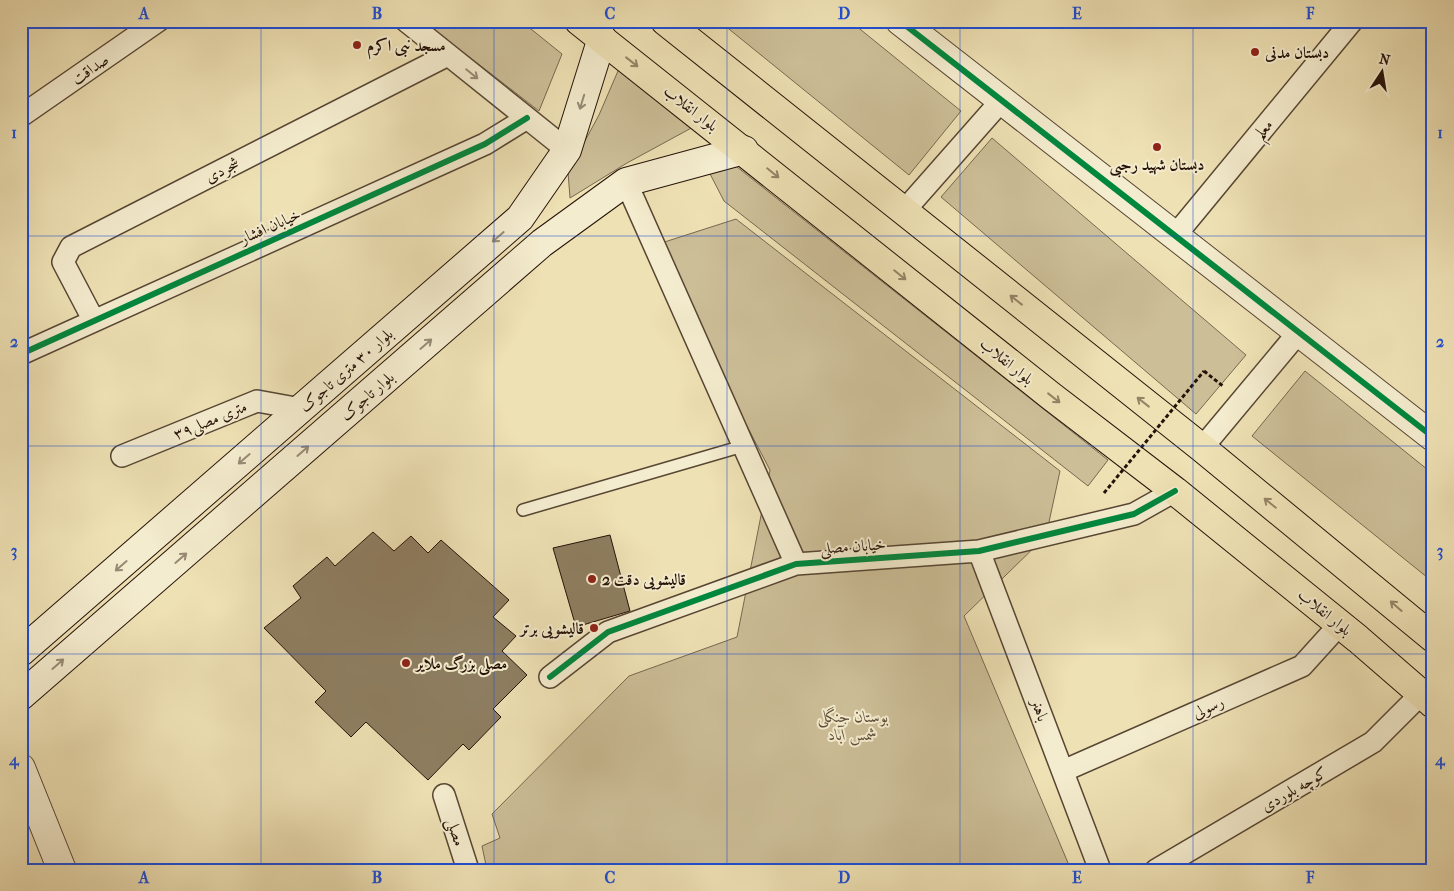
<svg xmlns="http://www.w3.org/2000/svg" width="1454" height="891" font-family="'IM FELL French Canon',Amiri,serif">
	<rect width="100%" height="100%" fill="#eee1b4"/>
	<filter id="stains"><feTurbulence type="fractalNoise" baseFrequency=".004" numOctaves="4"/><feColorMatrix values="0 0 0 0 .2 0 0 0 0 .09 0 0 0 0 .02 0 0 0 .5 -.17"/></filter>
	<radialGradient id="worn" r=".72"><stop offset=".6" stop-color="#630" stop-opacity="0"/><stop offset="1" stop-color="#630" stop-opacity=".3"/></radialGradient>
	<path fill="#ccbe97" stroke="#786850" d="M423,21H521L562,54L539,111Z
		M719,21H850L961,111L909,175Z
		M621,64L695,126L627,163L570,198L568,172L599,115Z
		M992,138L1246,355L1196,414L941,197Z
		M732,163L1108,460L1088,486L724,201L708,170Z
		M736,219L1060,471L1046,536L964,616L1071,870H487L482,846L500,838L492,814L629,676L737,637L770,470L652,246Z
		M1305,371L1433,474V582L1252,436Z"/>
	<path fill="#8e7e61" stroke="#251208" d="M373,532L394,551L411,536L428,553L441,540L509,600L493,617L516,636L502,651L527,675L493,709L501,717L469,750L463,744L428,780L366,722L351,737L315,702L326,691L264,628L301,598L293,586L327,557L335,566Z
		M610,535L630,611L576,627L553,548Z"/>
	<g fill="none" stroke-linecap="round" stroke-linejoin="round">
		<g stroke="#574633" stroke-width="14">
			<path id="service" d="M523,510L743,446"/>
		</g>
		<g stroke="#574633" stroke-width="24">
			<path id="minor" d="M406,21L567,150
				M21,116L158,21
				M626,182L796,564
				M904,211L1001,101
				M1174,237L1352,21
				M94,321L63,262L71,247L448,55
				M21,354L485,144L527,118
				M1202,448L1298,333
				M122,456L257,401L301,409
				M979,551L1100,870
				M550,677L608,632L796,564L979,551L1134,514L1175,491
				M1063,771L1302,666L1340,624
				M444,795L468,870
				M1156,870L1373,742L1421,694"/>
		</g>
		<g stroke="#574633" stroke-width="30">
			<path id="tertiary" d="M900,21L1433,437
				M21,768L62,870"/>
		</g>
		<g stroke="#251208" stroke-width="30">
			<path id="secondary" d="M21,652L520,218L567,150L602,38
				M21,696L542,243L626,182L744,150"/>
		</g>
		<g stroke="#251208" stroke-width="30">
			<path id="primary" d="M579,21L1051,396L1175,491L1358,639L1433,704
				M665,21L1202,448L1433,638"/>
		</g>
		<path stroke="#251208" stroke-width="3" stroke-dasharray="4 2.5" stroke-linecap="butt" d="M1204,371L1224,387"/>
		<use href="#service" stroke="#f4ecce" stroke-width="11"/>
		<use href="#minor" stroke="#f4ecce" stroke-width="21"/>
		<use href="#tertiary" stroke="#f4ecce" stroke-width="28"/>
		<use href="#secondary" stroke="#f4ecce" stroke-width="28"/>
		<use href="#primary" stroke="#eee1b4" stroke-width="28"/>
		<path stroke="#251208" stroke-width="3" stroke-dasharray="4 2.5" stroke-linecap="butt" d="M1104,493L1204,371"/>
		<g stroke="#f4ecce" stroke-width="9">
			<path id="cycleway" d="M900,21L1433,437
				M21,354L485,144L527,118
				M550,677L608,632L796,564L979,551L1134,514L1175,491"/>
		</g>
		<use href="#cycleway" stroke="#00873e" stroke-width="6"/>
	</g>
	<defs><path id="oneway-shaft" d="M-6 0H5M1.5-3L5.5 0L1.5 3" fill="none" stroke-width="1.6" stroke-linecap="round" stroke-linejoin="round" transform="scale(1.25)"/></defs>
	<g stroke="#948467">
		<use href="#oneway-shaft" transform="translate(632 62) rotate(38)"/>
		<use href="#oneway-shaft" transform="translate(773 173) rotate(39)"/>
		<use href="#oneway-shaft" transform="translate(900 275) rotate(39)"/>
		<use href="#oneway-shaft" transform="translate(1016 300) rotate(-142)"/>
		<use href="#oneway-shaft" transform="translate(1054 398) rotate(38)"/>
		<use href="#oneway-shaft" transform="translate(1143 402) rotate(-142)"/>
		<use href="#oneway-shaft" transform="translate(1270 503) rotate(-141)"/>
		<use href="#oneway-shaft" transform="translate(1396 606) rotate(-139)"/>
	</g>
	<g stroke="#978a75">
		<use href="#oneway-shaft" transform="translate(472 74) rotate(39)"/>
		<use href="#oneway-shaft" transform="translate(582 102) rotate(107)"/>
		<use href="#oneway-shaft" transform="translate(498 237) rotate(139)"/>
		<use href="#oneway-shaft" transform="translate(426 344) rotate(-41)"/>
		<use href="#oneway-shaft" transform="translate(303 451) rotate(-41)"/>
		<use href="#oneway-shaft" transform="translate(244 459) rotate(139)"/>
		<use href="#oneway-shaft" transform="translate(181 558) rotate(-41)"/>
		<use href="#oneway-shaft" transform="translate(121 566) rotate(139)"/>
		<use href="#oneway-shaft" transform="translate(58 664) rotate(-41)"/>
	</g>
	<path fill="none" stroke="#1d4ed8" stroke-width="1" stroke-opacity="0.55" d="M261,21V870M494,21V870M727,21V870M960,21V870M1193,21V870M21,236H1433M21,446H1433M21,654H1433"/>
	<g fill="#8f2418" stroke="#f4ecce" stroke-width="2">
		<circle cx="357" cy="45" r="5"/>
		<circle cx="1255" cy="52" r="5"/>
		<circle cx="1157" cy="147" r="5"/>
		<circle cx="592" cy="579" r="5"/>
		<circle cx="594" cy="628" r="5"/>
		<circle cx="406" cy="663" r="5"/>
	</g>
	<g text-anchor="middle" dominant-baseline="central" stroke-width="4" stroke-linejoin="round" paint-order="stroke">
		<g font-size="16" font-weight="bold" fill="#251208" stroke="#f4ecce" text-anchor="start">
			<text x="367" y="45">مسجد نبی اکرم</text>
			<text x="1265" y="52">دبستان مدنی</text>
			<text x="1157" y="164" text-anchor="middle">دبستان شهید رجبی</text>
			<text x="602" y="579">قالیشویی دقت 2</text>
			<text x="584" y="628" text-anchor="end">قالیشویی برتر</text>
			<text x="416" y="663">مصلی بزرگ ملایر</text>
		</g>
		<g font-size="16" fill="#251208" stroke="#f4ecce">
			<text transform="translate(90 69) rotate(-35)">صداقت</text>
			<text transform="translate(691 108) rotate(38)">بلوار انقلاب</text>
			<text transform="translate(1263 129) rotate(-50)">معلم</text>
			<text transform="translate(222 170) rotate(-27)">شجردی</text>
			<text transform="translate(270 226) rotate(-24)">خیابان افشار</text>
			<text transform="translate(1007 361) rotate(39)">بلوار انقلاب</text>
			<text transform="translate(346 370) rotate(-41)">بلوار ۳۰ متری تاجوک</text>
			<text transform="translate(367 396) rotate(-41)">بلوار تاجوک</text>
			<text transform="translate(210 420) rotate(-22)">۳۹متری مصلی</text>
			<text transform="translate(853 546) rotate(-4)">خیابان مصلی</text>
			<text transform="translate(1325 612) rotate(39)">بلوار انقلاب</text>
			<text transform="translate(1208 707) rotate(-24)">رسولی</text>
			<text transform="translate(1040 710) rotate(69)">باهنر</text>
			<text transform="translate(1294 789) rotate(-30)">کوچه بلوردی</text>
			<text transform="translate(456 832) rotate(72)">مصلی</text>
		</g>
		<g font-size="16" font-style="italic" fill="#5f4e3a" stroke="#f4ecce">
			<text x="853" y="716">بوستان جنگلی<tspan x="853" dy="18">شمس آباد</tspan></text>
		</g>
	</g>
	<rect width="1454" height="891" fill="none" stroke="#eee1b4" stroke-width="55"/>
	<g transform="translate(1382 72) rotate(12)" stroke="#f4ecce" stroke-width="4" paint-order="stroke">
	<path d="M0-4L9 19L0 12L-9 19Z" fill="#251208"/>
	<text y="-8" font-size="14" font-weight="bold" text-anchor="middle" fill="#251208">N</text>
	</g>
	<rect x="28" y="28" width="1398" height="836" fill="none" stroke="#1d4ed8" stroke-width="2"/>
	<g font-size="16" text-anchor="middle" font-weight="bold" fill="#1d4ed8">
		<text x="144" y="19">A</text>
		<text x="377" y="19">B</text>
		<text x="610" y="19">C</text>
		<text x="844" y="19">D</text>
		<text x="1077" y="19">E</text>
		<text x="1310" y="19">F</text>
		<text x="14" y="138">1</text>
		<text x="1440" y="138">1</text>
		<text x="14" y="347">2</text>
		<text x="1440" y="347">2</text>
		<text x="14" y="556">3</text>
		<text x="1440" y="556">3</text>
		<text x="14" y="765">4</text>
		<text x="1440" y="765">4</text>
		<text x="144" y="883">A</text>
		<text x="377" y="883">B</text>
		<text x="610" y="883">C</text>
		<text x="844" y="883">D</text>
		<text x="1077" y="883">E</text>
		<text x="1310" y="883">F</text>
	</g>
	<rect width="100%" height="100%" filter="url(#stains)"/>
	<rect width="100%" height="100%" fill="url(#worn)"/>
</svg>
